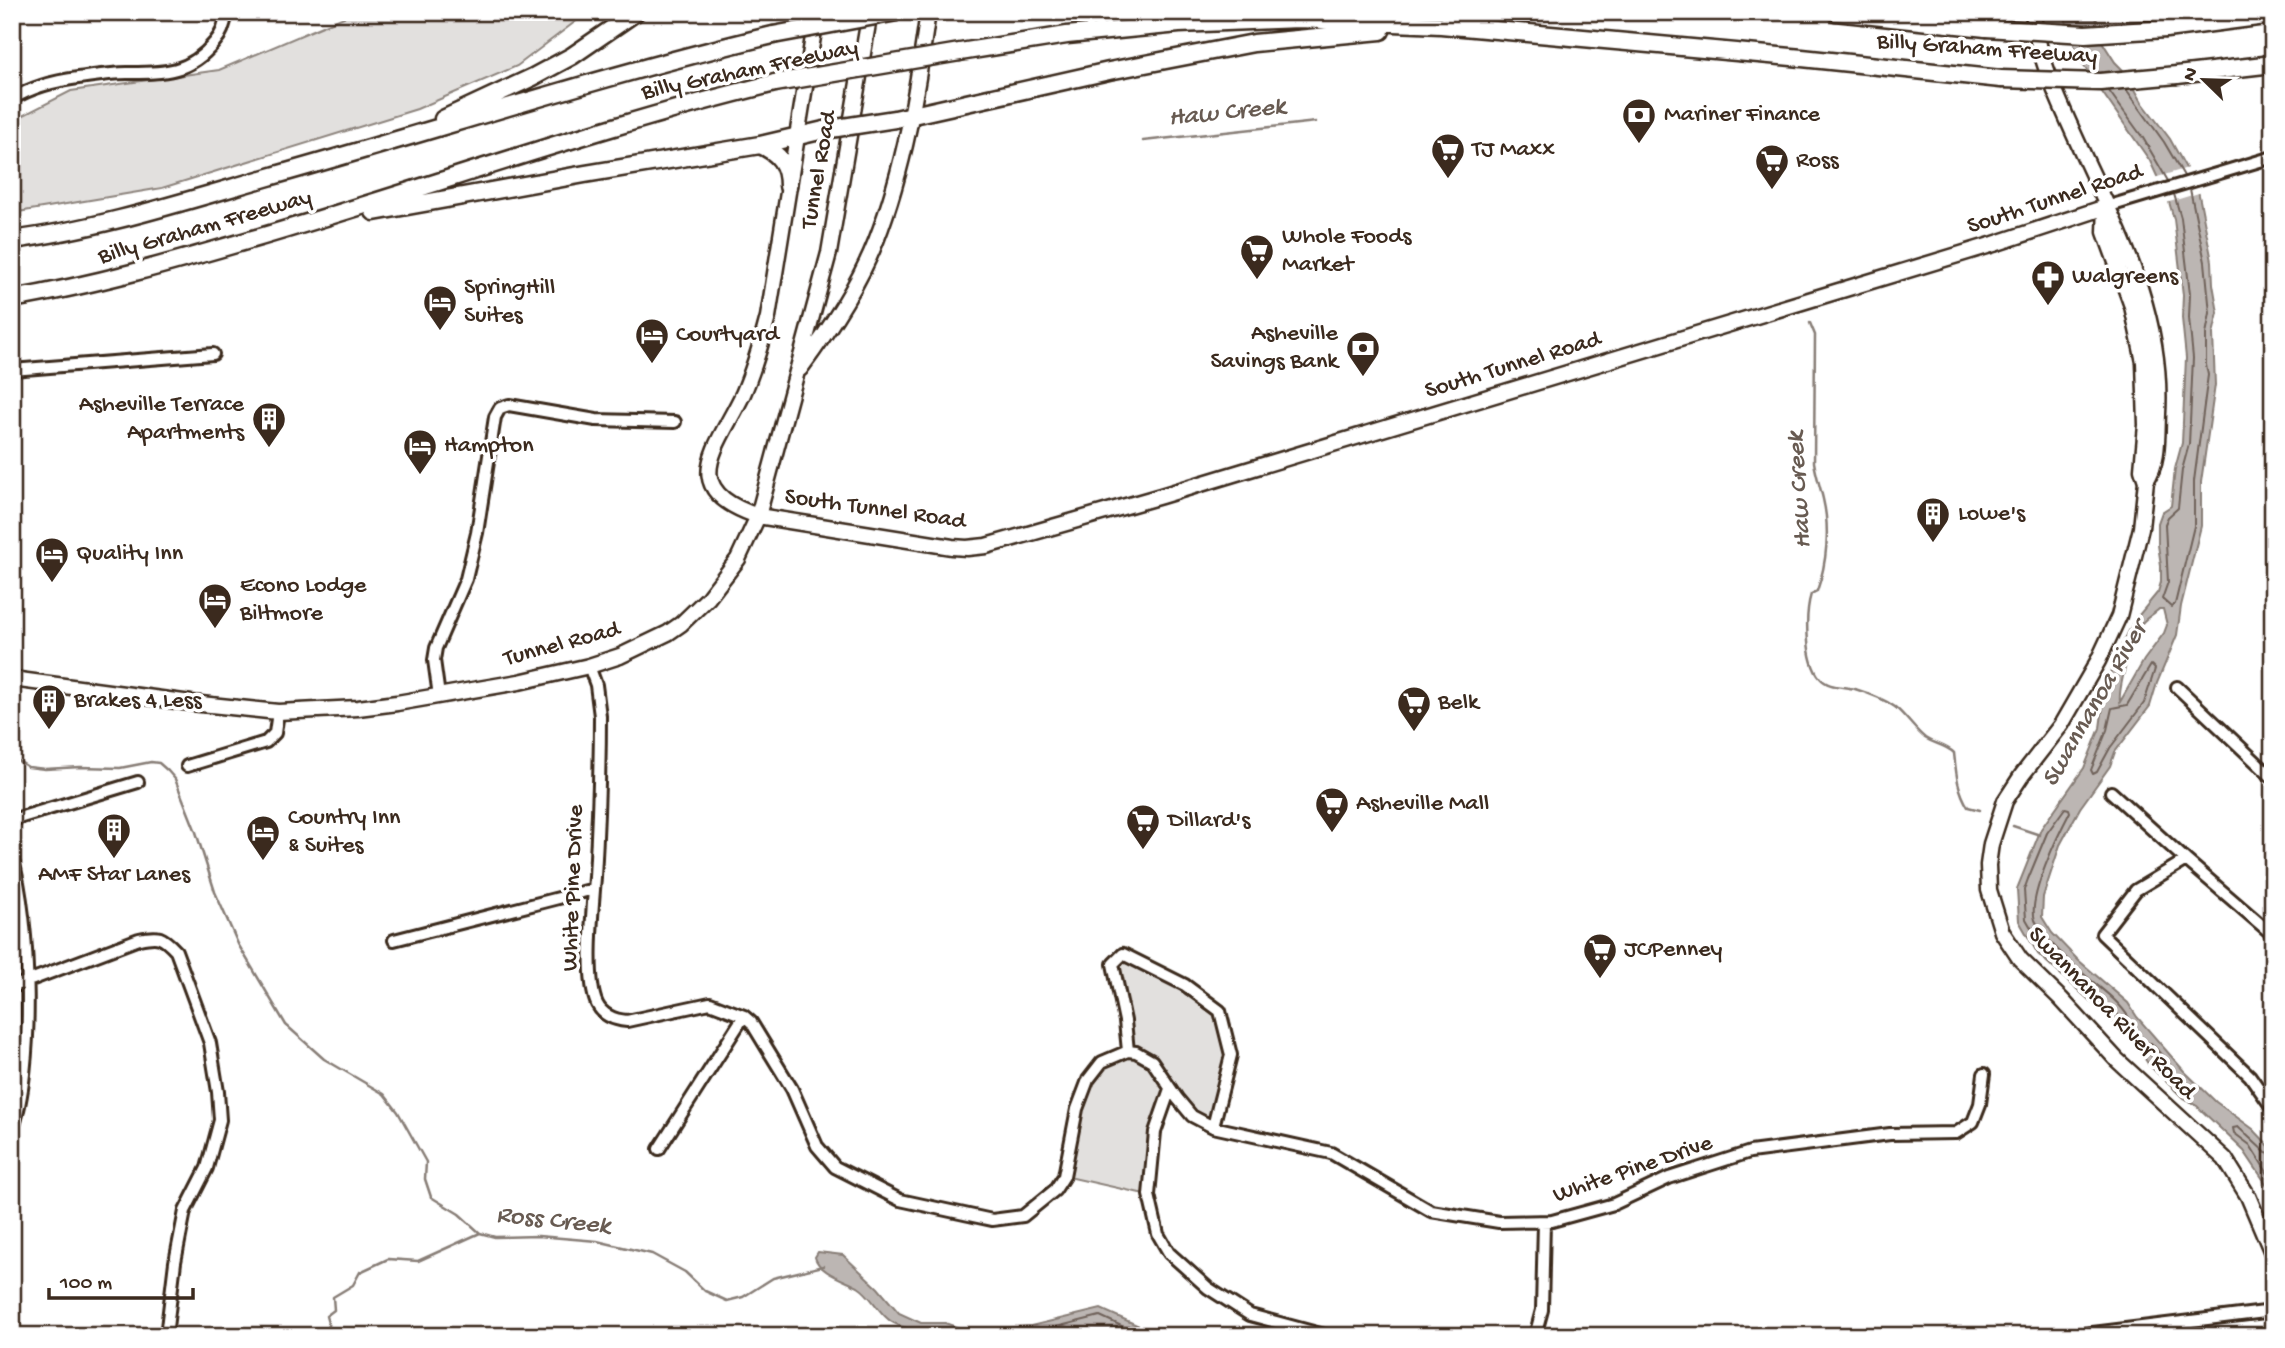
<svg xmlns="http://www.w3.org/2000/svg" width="2285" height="1348" font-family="'Gochi Hand',sans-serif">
	<rect width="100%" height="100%" fill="#fff"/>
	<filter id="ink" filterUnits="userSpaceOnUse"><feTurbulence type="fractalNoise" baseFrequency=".0143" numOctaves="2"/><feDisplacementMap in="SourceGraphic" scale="14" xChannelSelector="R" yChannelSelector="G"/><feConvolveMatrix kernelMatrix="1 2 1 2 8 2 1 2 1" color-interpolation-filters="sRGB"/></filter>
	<g filter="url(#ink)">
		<path fill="#e2e0de" stroke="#8e857e" stroke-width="2" d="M342,12H588L517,66L417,109L162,188L12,213V121L71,91L219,70L344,17Z
			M1123,954L1220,1011L1231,1055L1213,1127L1177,1098L1166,1096L1149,1195L1064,1176L1077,1109L1102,1062L1128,1051L1113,964Z"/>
		<path fill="#bcb6b3" stroke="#887e77" stroke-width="2" fill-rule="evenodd" d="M2063,12H2095L2101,40L2115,62L2126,73L2142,102L2170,139L2198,190L2212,261L2213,284L2218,313L2213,334L2215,385L2201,482V526L2181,606L2177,635L2157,683L2150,706L2115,752L2110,766L2080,808L2060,845L2043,897L2042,917L2052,933L2077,959L2128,1003L2137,1017L2184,1071L2216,1102L2253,1129L2273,1150V1194L2244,1151L2197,1106L2183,1098L2149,1065L2138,1048L2118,1026L2038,954L2019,921L2017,889L2041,829L2084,768L2100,728L2106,684L2118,653L2134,621L2158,592L2161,582V565L2158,545V523L2162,512L2171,506L2175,469L2182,443L2186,358L2182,318L2183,295L2174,219L2169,202L2150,161L2079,59ZM2159,609H2163L2167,625L2164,633L2144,660L2120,702C2118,688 2132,639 2139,627C2144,618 2153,615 2159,609Z
			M818,1252L843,1255L878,1288L899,1313L921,1323H945L968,1331L1031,1326L1101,1309L1148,1330L1198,1331L1228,1336H922C913,1327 897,1328 888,1319C877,1310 871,1295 858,1287C845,1280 818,1272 815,1257Z"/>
		<path fill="#fff" d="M2191,167L2202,192L2166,203L2154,178Z"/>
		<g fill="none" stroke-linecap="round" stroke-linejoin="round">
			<path stroke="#6f625a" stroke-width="2" d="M2126,89L2164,142L2184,176
				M2109,91L2143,138L2168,181
				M2174,194L2181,218L2190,294L2189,318L2193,358L2189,444L2182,470L2178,508L2168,517L2165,524L2168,582L2162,599L2171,607L2175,604L2194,526V481L2208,375L2206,365V334L2210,313L2205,262L2190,189
				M2151,665L2155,669L2144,703L2110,748L2097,772L2093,774L2091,770L2107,730L2112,708L2127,705Z
				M2065,808L2069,809L2070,812C2059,833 2027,898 2035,920C2042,937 2072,964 2086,976C2101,989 2119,1001 2129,1018L2126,1022L2044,950L2026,919L2024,890L2028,879L2047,833Z
				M2147,1043H2151L2170,1065L2169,1070H2165L2155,1061L2146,1047Z
				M2273,1154L2266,1153L2238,1127L2233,1128L2234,1133L2250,1145L2273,1182
				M989,1336L1032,1333L1100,1316L1143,1336"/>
			<path stroke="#887e77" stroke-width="2.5" d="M1143,141L1316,122
				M1810,323L1815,335L1814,462C1816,475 1820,486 1823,499C1830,528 1827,563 1817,591L1811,594C1805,614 1805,661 1820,678C1828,688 1843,686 1855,689C1868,693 1884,699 1895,707C1906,716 1914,729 1925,738C1934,744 1946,745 1954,753C1956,772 1957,789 1968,807L1980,810
				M12,757L28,767L45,769L80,767L120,768L151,762L159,763L168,771L175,779L196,832L215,892L238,944L286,1025L324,1059L384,1094L398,1112L426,1162L425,1179L431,1197L459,1214L480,1233L495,1237L538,1236L597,1241L652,1254L685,1272L705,1291L727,1301L743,1297L773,1278L823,1266
				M2013,826L2040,835
				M327,1336L329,1327L326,1316L334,1310L333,1297L353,1285L360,1272L388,1259L418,1261L480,1233"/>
			<g stroke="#3b2a1e" stroke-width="16">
				<path id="minor" d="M12,99C32,87 55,81 78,78C94,76 111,73 127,73C162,73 189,74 214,43C222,34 225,26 226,14L222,12
					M2106,207L2273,157
					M12,370L213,354
					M589,666L596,685L600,716C600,770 598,823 595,877C593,906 585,979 597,1004C603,1016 615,1020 627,1021L710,1003L744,1016L751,1022L792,1089L817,1146L835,1167L900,1200L992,1220L1023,1216L1055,1190L1064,1176L1077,1109L1088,1080L1102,1062L1128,1051L1136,1052L1152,1061L1177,1098L1192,1116L1213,1127L1331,1153L1431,1211L1499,1222L1552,1221L1614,1204L1669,1178L1750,1152L1890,1134L1956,1133L1973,1122L1980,1104L1984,1074
					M2177,687L2273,778
					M439,696L434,660L436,648L466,579L477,533L495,417L500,408L509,405L596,420L675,422
					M187,766L266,742L275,733L278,712
					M2111,792L2186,860L2273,935
					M12,820L138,782
					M12,857C31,922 35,1068 12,1131
					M2186,860L2136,890L2102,934L2250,1076L2273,1109
					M394,940L594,889
					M12,987L139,939C159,935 162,936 176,951L210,1043L218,1092L220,1120L207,1168L185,1211L175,1262L166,1336
					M1128,1051L1125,1021L1113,964L1123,954L1185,985L1220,1011L1231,1055L1213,1127
					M1170,1089L1155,1132L1149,1195L1158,1234L1169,1253L1208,1288L1250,1315L1328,1336
					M659,1149L744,1016
					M1535,1336L1542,1310L1544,1222
					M2068,1336L2273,1311"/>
			</g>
			<g stroke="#3b2a1e" stroke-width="19">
				<path id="major" d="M817,12L768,317C761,344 754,369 743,394C718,447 675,489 758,516L952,547L967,548L986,546L1161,496L1994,244L2106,207
					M2033,12C2036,50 2054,89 2069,123C2111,219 2164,305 2158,414C2157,436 2159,462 2146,481
					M2106,207L2105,232L2132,306L2144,362L2146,425L2142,469L2146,481L2141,528L2119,616L2098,661L2061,725L2022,775L2005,801L1991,844L1988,865L1989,890L2002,932L2020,959L2061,999L2117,1060L2225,1159L2248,1196L2273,1255
					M800,369C829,330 858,287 876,241C905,167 917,90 928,12
					M12,679L191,703L278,712L358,708L397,703L519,682L589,666L620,656L668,633L681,624L708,598L738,559L758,516L829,253L870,12"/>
			</g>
			<g stroke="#3b2a1e" stroke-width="21">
				<path id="highway" d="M1835,12L1986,28
					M2166,29L2273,15
					M960,52L1067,35L1179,24L1299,19L1441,25L1802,58L2001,79
					M2177,75L2273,64
					M443,119L533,77L572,56L636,12
					M895,119L1109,71L1254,43L1381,31
					M760,145C779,153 788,164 788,186
					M374,212L585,174L760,145L824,130
					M12,240C99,229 185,201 269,177C437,130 603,75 773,35
					M12,299C94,285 174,262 253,239C428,188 598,126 775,83"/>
			</g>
			<use href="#minor" stroke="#fff" stroke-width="10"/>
			<use href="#major" stroke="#fff" stroke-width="14"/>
			<use href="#highway" stroke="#fff" stroke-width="16"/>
			<g stroke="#3b2a1e" stroke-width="21" stroke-linecap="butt">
				<path id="highway-bridge" d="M1986,28L2085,34L2166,29
					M773,35L897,12
					M2001,79L2100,82L2177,75
					M775,83L960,52
					M824,130L895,119"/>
			</g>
			<use href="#highway-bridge" stroke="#fff" stroke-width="16"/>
		</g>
	</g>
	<defs>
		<g id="bank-pin" transform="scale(1.75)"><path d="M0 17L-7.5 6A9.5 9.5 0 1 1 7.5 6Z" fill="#3b2a1e" stroke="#fff"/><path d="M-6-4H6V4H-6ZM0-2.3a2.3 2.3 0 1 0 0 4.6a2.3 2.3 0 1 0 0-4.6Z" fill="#fff"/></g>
		<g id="supermarket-pin" transform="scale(1.75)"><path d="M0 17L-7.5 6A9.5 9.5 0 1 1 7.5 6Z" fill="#3b2a1e" stroke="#fff"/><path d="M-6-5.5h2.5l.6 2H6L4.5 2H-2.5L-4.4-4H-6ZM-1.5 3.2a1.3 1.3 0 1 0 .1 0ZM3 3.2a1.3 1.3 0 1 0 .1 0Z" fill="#fff"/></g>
		<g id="pharmacy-pin" transform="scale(1.75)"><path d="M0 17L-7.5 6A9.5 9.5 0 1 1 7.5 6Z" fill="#3b2a1e" stroke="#fff"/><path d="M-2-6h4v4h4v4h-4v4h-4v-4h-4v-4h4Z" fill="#fff"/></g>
		<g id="hotel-pin" transform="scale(1.75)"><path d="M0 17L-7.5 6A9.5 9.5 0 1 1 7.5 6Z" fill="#3b2a1e" stroke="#fff"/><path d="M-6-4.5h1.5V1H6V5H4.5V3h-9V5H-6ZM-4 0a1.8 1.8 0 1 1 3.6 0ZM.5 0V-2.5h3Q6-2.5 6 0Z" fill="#fff"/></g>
		<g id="building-pin" transform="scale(1.75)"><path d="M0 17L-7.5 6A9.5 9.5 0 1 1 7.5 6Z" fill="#3b2a1e" stroke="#fff"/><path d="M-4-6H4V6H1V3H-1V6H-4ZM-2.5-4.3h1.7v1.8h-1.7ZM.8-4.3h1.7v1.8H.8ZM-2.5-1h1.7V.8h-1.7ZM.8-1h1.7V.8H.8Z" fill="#fff"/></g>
	</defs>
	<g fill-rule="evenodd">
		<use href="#bank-pin" x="1639" y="115"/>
		<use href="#supermarket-pin" x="1448" y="150"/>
		<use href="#supermarket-pin" x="1772" y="161"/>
		<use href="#supermarket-pin" x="1257" y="251"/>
		<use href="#pharmacy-pin" x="2048" y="277"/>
		<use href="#hotel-pin" x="440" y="302"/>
		<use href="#hotel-pin" x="652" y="335"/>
		<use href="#bank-pin" x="1363" y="348"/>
		<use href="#building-pin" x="269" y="419"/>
		<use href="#hotel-pin" x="420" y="446"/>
		<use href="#building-pin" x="1933" y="514"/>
		<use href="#hotel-pin" x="52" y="554"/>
		<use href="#hotel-pin" x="215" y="600"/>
		<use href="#building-pin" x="49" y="701"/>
		<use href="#supermarket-pin" x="1414" y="703"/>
		<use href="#supermarket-pin" x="1332" y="804"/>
		<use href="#supermarket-pin" x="1143" y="821"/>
		<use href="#building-pin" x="114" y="830"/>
		<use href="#hotel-pin" x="263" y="832"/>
		<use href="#supermarket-pin" x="1600" y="950"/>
	</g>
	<g text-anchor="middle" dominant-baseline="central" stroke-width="7" stroke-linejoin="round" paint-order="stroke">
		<g font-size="24" fill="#3b2a1e" stroke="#fff">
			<text transform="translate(1987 50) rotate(4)">Billy Graham Freeway</text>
			<text transform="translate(750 71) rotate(-12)">Billy Graham Freeway</text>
			<text transform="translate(820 170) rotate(-80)">Tunnel Road</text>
			<text transform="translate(2055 200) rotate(-18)">South Tunnel Road</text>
			<text transform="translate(205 228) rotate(-16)">Billy Graham Freeway</text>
			<text transform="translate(1513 366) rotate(-17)">South Tunnel Road</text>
			<text transform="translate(875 510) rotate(8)">South Tunnel Road</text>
			<text transform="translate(562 645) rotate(-15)">Tunnel Road</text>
			<text transform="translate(574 888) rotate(-88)">White Pine Drive</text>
			<text transform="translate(2111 1014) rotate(46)">Swannanoa River Road</text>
			<text transform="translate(1633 1170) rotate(-19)">White Pine Drive</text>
		</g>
		<g font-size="24" fill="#3b2a1e" stroke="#fff" text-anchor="start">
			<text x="1664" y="115">Mariner Finance</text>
			<text x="1472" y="150">TJ Maxx</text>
			<text x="1796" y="161">Ross</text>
			<text x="1282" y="237">Whole Foods<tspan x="1282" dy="28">Market</tspan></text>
			<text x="2072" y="277">Walgreens</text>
			<text x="464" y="288">SpringHill<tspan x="464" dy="28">Suites</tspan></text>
			<text x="1338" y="334" text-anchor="end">Asheville<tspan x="1338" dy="28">Savings Bank</tspan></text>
			<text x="676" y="335">Courtyard</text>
			<text x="244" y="405" text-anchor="end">Asheville Terrace<tspan x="244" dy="28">Apartments</tspan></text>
			<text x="444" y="446">Hampton</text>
			<text x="1958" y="514">Lowe's</text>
			<text x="76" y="554">Quality Inn</text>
			<text x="240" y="586">Econo Lodge<tspan x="240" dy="28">Biltmore</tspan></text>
			<text x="74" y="701">Brakes 4 Less</text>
			<text x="1438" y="703">Belk</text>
			<text x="1356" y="804">Asheville Mall</text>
			<text x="288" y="818">Country Inn<tspan x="288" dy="28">&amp; Suites</tspan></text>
			<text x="1168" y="821">Dillard's</text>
			<text x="114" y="875" text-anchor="middle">AMF Star Lanes</text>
			<text x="1624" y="950">JCPenney</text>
		</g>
		<g font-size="26" font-style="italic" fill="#685b52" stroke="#fff">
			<text transform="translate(1227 114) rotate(-6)">Haw Creek</text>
			<text transform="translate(1801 490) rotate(-94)">Haw Creek</text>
			<text transform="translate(2096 705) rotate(-60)">Swannanoa River</text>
			<text transform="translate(553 1222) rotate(6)">Ross Creek</text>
		</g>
	</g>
	<rect width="2285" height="1348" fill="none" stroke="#fff" stroke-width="42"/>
	<rect x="21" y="21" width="2243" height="1306" fill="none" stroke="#3b2a1e" stroke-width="2.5" filter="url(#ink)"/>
	<g transform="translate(2204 80) rotate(293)" stroke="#ffffff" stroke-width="5" paint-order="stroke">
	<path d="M0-5L12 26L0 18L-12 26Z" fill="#3b2a1e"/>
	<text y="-10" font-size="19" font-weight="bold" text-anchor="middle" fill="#3b2a1e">N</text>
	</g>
	<path d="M49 1288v10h144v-10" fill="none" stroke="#3b2a1e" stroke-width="3.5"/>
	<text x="60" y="1288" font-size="21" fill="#3b2a1e" stroke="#ffffff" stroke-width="5" paint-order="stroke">100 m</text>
</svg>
